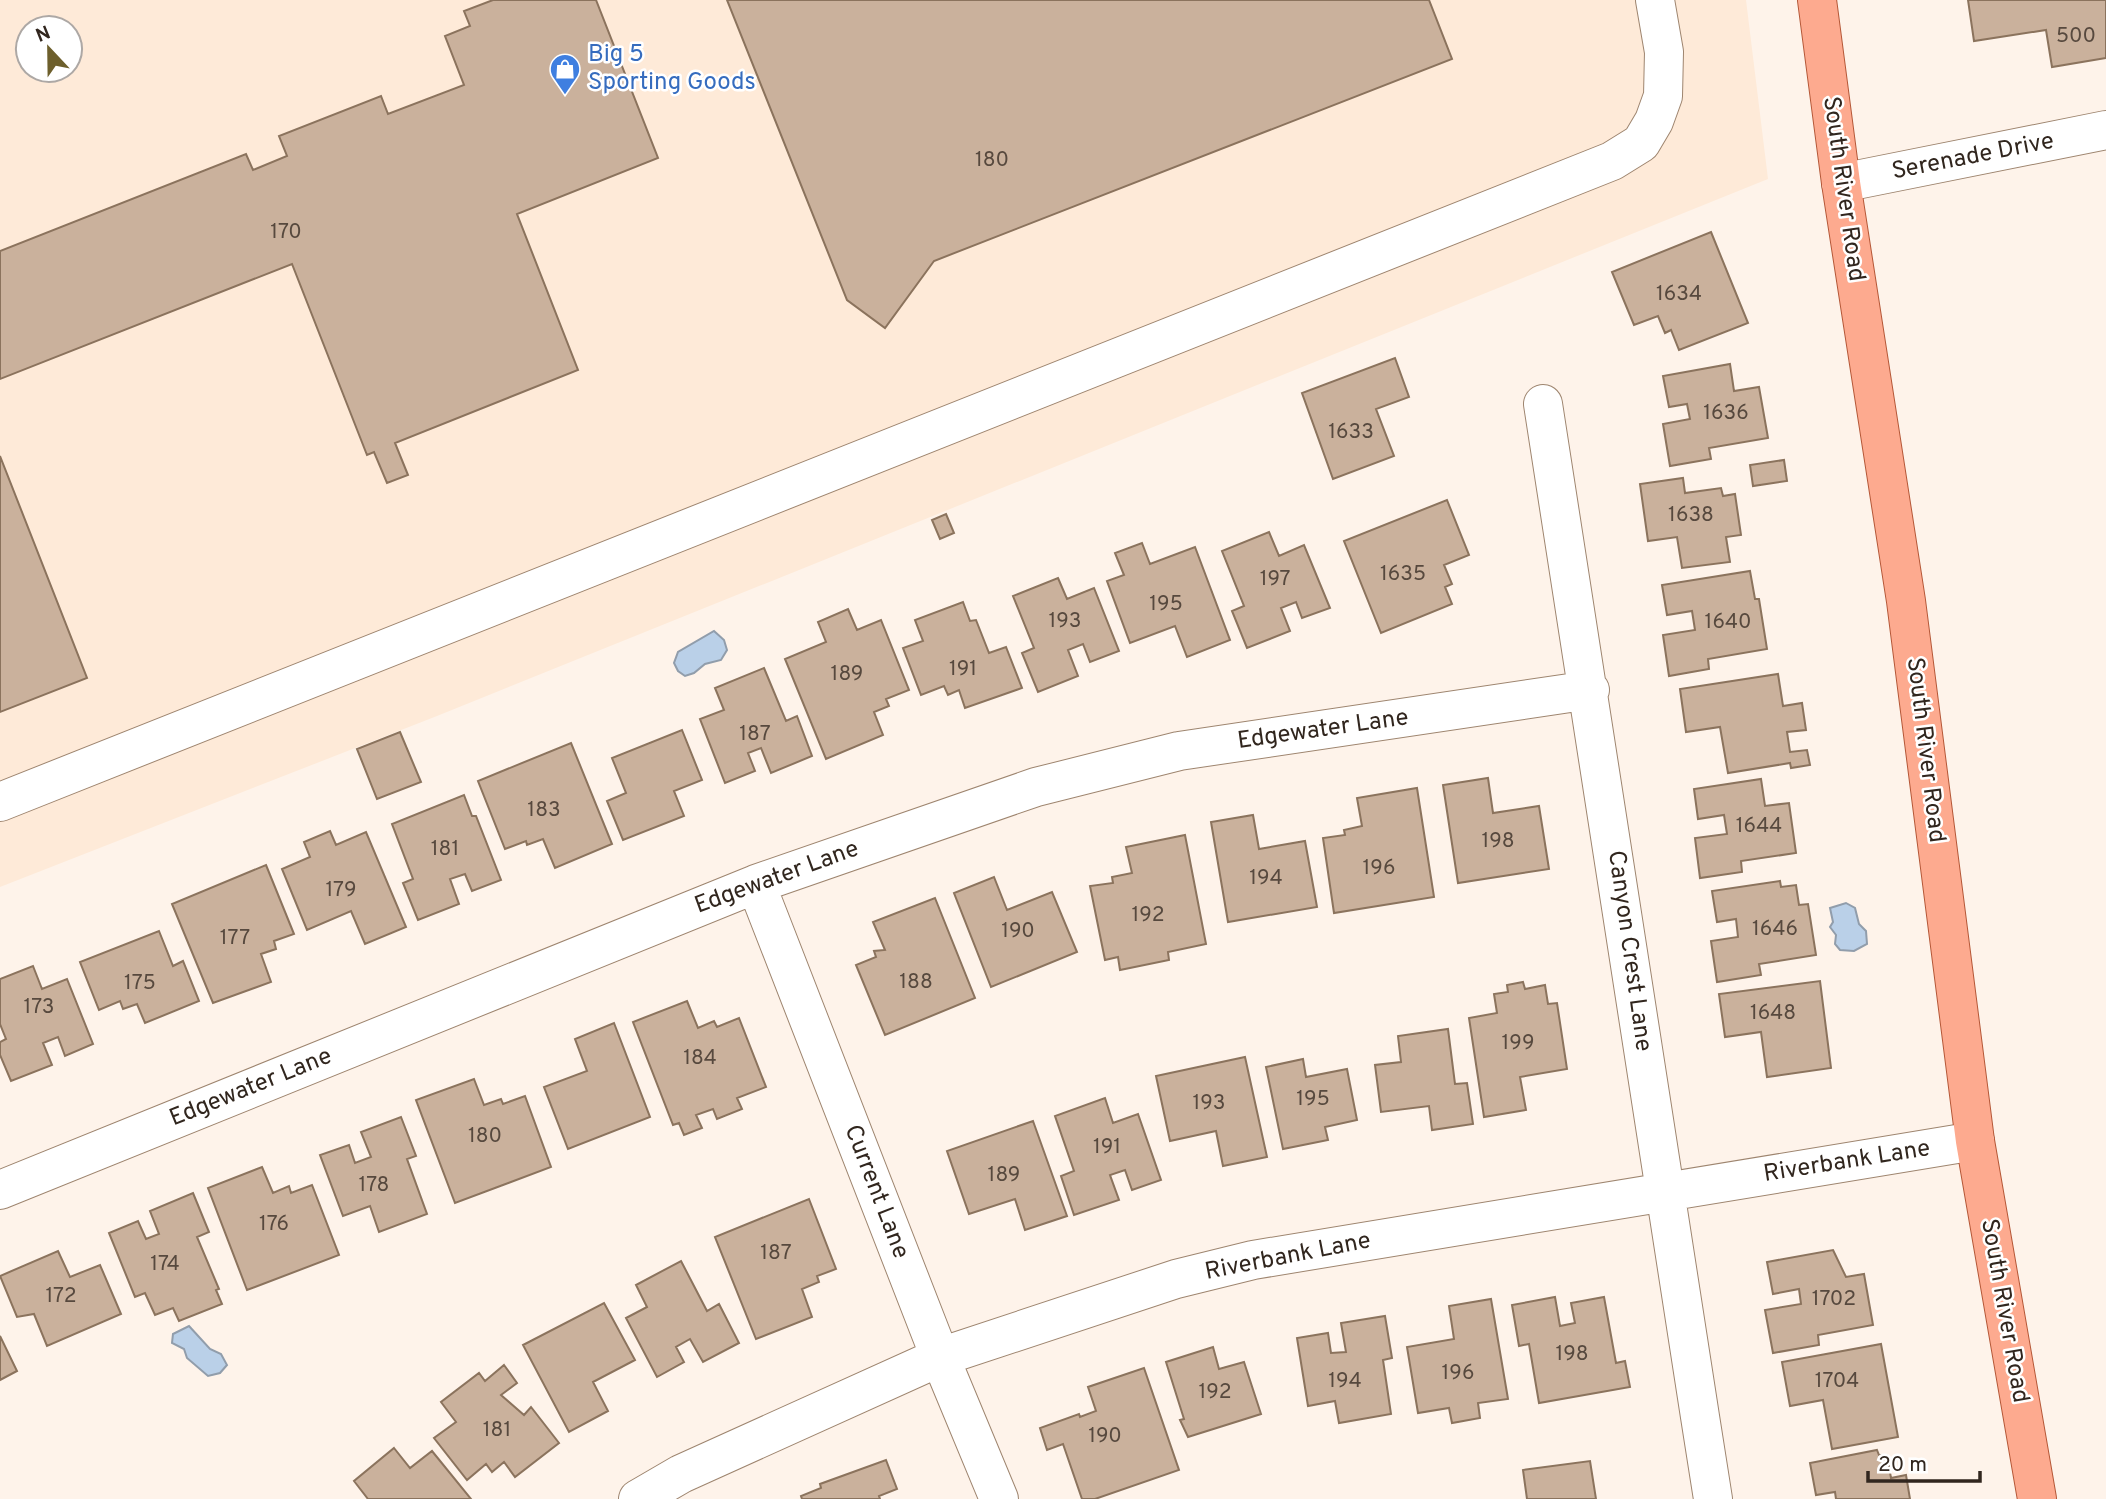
<svg xmlns="http://www.w3.org/2000/svg" width="2106" height="1499" font-family="Overpass,sans-serif">
	<rect width="100%" height="100%" fill="#fef3ea"/>
	<path fill="#feead8" fill-rule="evenodd" d="M0,0H1746L1768,179L437,716L0,887ZM28,28H70V70H28Z"/>
	<path fill="#bad0e8" stroke="#919dab" stroke-width="2" d="M714,631L724,640L727,650L721,660L705,664L694,673L685,676L678,671L674,663L678,652Z
		M1846,903L1855,908L1859,924L1866,931L1867,944L1854,951L1840,950L1835,944L1836,935L1830,927L1833,922L1830,908Z
		M189,1326L210,1349L221,1354L227,1365L220,1373L208,1376L187,1358L184,1349L172,1343L173,1334Z"/>
	<path fill="#cab19c" stroke="#8b735d" stroke-width="2" d="M493,0H596L658,158L517,214L578,370L395,443L408,475L387,483L374,452L367,455L292,264L0,379V251L246,154L253,170L287,156L279,136L381,96L388,114L464,85L445,36L470,26L464,11Z
		M727,0H1429L1452,59L934,261L885,328L847,300Z
		M1968,0H2106V58L2052,67L2046,30L1974,41Z
		M1711,232L1748,323L1679,350L1671,330L1665,333L1658,316L1634,325L1612,272Z
		M1395,358L1409,397L1376,409L1394,456L1333,479L1302,393Z
		M1730,364L1734,391L1759,387L1768,438L1709,448L1711,459L1670,466L1663,424L1690,419L1687,404L1669,407L1663,376Z
		M0,456L87,678L0,712Z
		M1784,460L1787,481L1753,486L1750,465Z
		M1683,478L1685,493L1721,488L1723,496L1735,494L1741,535L1726,537L1730,562L1682,568L1677,537L1648,541L1640,484Z
		M1447,500L1469,555L1444,565L1452,584L1445,587L1452,604L1381,633L1344,541Z
		M946,514L954,533L940,539L932,520Z
		M1269,532L1279,556L1304,545L1330,608L1302,618L1296,602L1281,608L1290,631L1247,648L1232,611L1244,606L1222,551Z
		M1142,543L1150,564L1195,547L1230,640L1187,657L1175,626L1130,643L1107,581L1124,575L1115,553Z
		M1750,571L1755,599H1759L1767,649L1708,659L1709,669L1669,676L1663,635L1695,630L1692,611L1667,615L1662,585Z
		M1058,578L1067,599L1094,588L1119,651L1090,662L1083,644L1068,650L1078,676L1038,692L1022,653L1034,648L1013,596Z
		M963,602L970,621L976,620L989,653L1006,647L1022,688L965,708L959,690L948,695L944,686L921,695L903,648L923,641L915,620Z
		M848,609L857,630L881,620L909,690L886,699L889,706L874,712L883,735L826,759L785,659L826,642L818,622Z
		M764,668L786,721L797,716L812,756L771,773L761,748L748,753L755,771L725,783L700,719L724,710L715,688Z
		M1778,674L1783,706L1802,703L1806,730L1787,732L1790,752L1807,750L1810,765L1791,768L1790,763L1728,773L1720,727L1686,732L1680,689Z
		M682,730L702,780L674,791L684,816L623,840L607,801L626,793L612,758Z
		M400,732L421,782L377,799L357,749Z
		M571,743L612,844L555,868L543,839L527,845L526,841L505,849L478,781Z
		M1488,778L1493,813L1539,806L1549,869L1458,883L1443,785Z
		M1761,779L1765,806L1789,803L1796,853L1741,861L1742,872L1700,878L1695,838L1727,834L1724,815L1698,819L1694,789Z
		M1417,788L1434,897L1334,913L1323,838L1345,835L1344,830L1362,826L1357,798Z
		M464,795L472,816H476L501,880L472,891L465,874L450,879L459,904L418,920L403,883L413,879L392,824Z
		M1253,815L1259,849L1305,841L1317,907L1228,922L1211,822Z
		M330,831L336,845L366,832L406,927L365,944L351,911L307,930L282,869L310,857L304,842Z
		M1185,835L1206,944L1168,952L1169,960L1120,970L1118,957L1105,960L1090,886L1113,883L1112,877L1132,873L1126,847Z
		M266,865L294,934L274,941L276,949L261,954L271,982L213,1003L172,904Z
		M994,877L1007,910L1052,892L1077,952L991,987L954,893Z
		M1780,881L1781,887L1796,885L1799,905L1808,904L1816,955L1759,964L1761,975L1717,982L1711,941L1738,937L1736,919L1717,922L1712,891Z
		M935,898L975,998L885,1035L856,965L876,957L874,951L885,950L873,922Z
		M159,931L173,966L183,961L199,1001L145,1023L137,1004L123,1009L120,1001L99,1010L80,962Z
		M33,966L42,989L67,979L93,1044L65,1056L58,1037L43,1043L52,1065L11,1081L0,1055V1042L6,1039L0,1024V979Z
		M1820,981L1831,1068L1767,1077L1761,1032L1725,1037L1719,994Z
		M1523,982L1525,989L1545,985L1548,1004L1557,1003L1567,1069L1520,1077L1526,1110L1484,1117L1469,1018L1497,1013L1494,994L1508,992L1507,985Z
		M687,1001L698,1028L714,1021L717,1027L739,1018L766,1087L737,1098L742,1109L717,1119L713,1109L696,1115L702,1128L684,1135L679,1123L673,1125L633,1022Z
		M614,1023L650,1117L568,1149L544,1087L587,1071L575,1039Z
		M1448,1029L1455,1084L1467,1083L1473,1124L1432,1130L1429,1106L1381,1112L1375,1065L1401,1062L1398,1036Z
		M1245,1057L1267,1157L1223,1166L1216,1131L1170,1141L1156,1076Z
		M1303,1059L1306,1077L1347,1069L1357,1120L1325,1127L1328,1140L1283,1149L1266,1067Z
		M474,1079L484,1105L501,1099L503,1104L525,1096L551,1167L455,1203L416,1100Z
		M1105,1098L1113,1123L1138,1114L1161,1180L1132,1190L1125,1170L1110,1175L1119,1200L1074,1215L1061,1176L1074,1171L1055,1116Z
		M401,1117L416,1156L407,1159L427,1214L379,1232L370,1206L343,1216L320,1155L349,1145L355,1163L371,1157L361,1132Z
		M1033,1121L1067,1216L1025,1230L1015,1199L969,1214L947,1151Z
		M262,1167L273,1193L289,1186L291,1193L312,1185L339,1255L247,1290L208,1188Z
		M193,1193L209,1232L197,1237L219,1289L216,1290L222,1304L179,1321L173,1308L155,1315L145,1293L135,1297L109,1233L138,1221L146,1239L159,1234L150,1211Z
		M809,1199L836,1269L817,1276L819,1282L802,1289L812,1317L756,1339L715,1237Z
		M1833,1250L1846,1277L1864,1274L1873,1325L1818,1335L1819,1345L1773,1353L1765,1310L1801,1304L1799,1289L1773,1294L1767,1262Z
		M58,1251L70,1277L100,1265L121,1314L47,1346L34,1314L17,1317L0,1276Z
		M681,1261L707,1311L719,1304L739,1343L703,1362L690,1339L676,1347L684,1362L657,1377L626,1318L647,1307L636,1285Z
		M1555,1297L1560,1326L1575,1323L1571,1303L1604,1297L1616,1363L1625,1361L1630,1387L1539,1403L1529,1344L1519,1346L1512,1305Z
		M1491,1299L1508,1399L1478,1403L1480,1418L1452,1423L1449,1408L1418,1413L1407,1347L1454,1339L1449,1306Z
		M604,1303L635,1360L593,1382L608,1411L569,1432L523,1345Z
		M1385,1316L1392,1358L1383,1360L1391,1414L1339,1423L1335,1401L1308,1406L1297,1338L1328,1333L1331,1353L1346,1352L1341,1323Z
		M0,1336L17,1371L0,1380Z
		M1881,1344L1898,1437L1832,1449L1823,1400L1790,1406L1782,1362Z
		M1213,1347L1219,1369L1244,1362L1261,1414L1188,1437L1180,1420L1184,1419L1166,1362Z
		M504,1365L517,1383L501,1395L524,1415L531,1407L559,1443L515,1477L504,1462L492,1472L486,1464L467,1480L434,1438L456,1422L441,1402L479,1373L485,1381Z
		M1144,1368L1179,1470L1095,1499H1082L1063,1444L1047,1450L1040,1428L1079,1414L1080,1417L1096,1411L1088,1387Z
		M394,1448L410,1468L432,1451L471,1499H368L354,1481Z
		M1877,1450L1879,1455H1887L1891,1478L1906,1475L1910,1499H1836L1835,1492L1816,1495L1810,1463Z
		M886,1460L897,1489L879,1496L880,1499H802L801,1496L821,1488L820,1484Z
		M1590,1461L1596,1499H1527L1523,1470Z"/>
	<g fill="none" stroke-linecap="round" stroke-linejoin="round">
		<g stroke="#9e856f" stroke-width="40">
			<path id="minor" d="M1841,183L2106,130
				M1543,404C1603,768 1655,1134 1713,1499
				M0,802L1612,161L1641,143L1654,121L1663,96L1664,52L1655,0
				M756,884L940,1357L999,1499
				M0,1190L756,884L1036,787L1179,751L1590,690
				M638,1499L681,1474L940,1357L1176,1279L1253,1260L1975,1141"/>
		</g>
		<g stroke="#b45737" stroke-width="40">
			<path id="major" d="M1817,0L1841,183L1906,601L1975,1141L2037,1499"/>
		</g>
		<use href="#minor" stroke="#fff" stroke-width="38"/>
		<use href="#major" stroke="#fdaa8f" stroke-width="38"/>
	</g>
	<defs>
		<g id="shop-pin" transform="scale(1.575)"><path d="M0 17L-7.5 6A9.5 9.5 0 1 1 7.5 6Z" fill="#3f7fe0" stroke="#fff"/><path d="M-5-2.5h2.3a2.7 3.5 0 0 1 5.4 0H5L5.5 6h-11ZM-1.5-2.5h3a1.5 2.3 0 0 0-3 0Z" fill="#fff"/></g>
	</defs>
	<g fill-rule="evenodd">
		<use href="#shop-pin" x="565" y="69"/>
	</g>
	<g text-anchor="middle" dominant-baseline="central" stroke-width="5" stroke-linejoin="round" paint-order="stroke">
		<g font-size="21" fill="#57493e">
			<text x="2076" y="36">500</text>
			<text x="992" y="160">180</text>
			<text x="286" y="232">170</text>
			<text x="1679" y="294">1634</text>
			<text x="1726" y="413">1636</text>
			<text x="1351" y="432">1633</text>
			<text x="1691" y="515">1638</text>
			<text x="1403" y="574">1635</text>
			<text x="1275" y="579">197</text>
			<text x="1166" y="604">195</text>
			<text x="1065" y="621">193</text>
			<text x="1728" y="622">1640</text>
			<text x="963" y="669">191</text>
			<text x="847" y="674">189</text>
			<text x="755" y="734">187</text>
			<text x="544" y="810">183</text>
			<text x="1759" y="826">1644</text>
			<text x="1498" y="841">198</text>
			<text x="445" y="849">181</text>
			<text x="1379" y="868">196</text>
			<text x="1266" y="878">194</text>
			<text x="341" y="890">179</text>
			<text x="1148" y="915">192</text>
			<text x="1775" y="929">1646</text>
			<text x="1018" y="931">190</text>
			<text x="235" y="938">177</text>
			<text x="916" y="982">188</text>
			<text x="140" y="983">175</text>
			<text x="39" y="1007">173</text>
			<text x="1773" y="1013">1648</text>
			<text x="1518" y="1043">199</text>
			<text x="700" y="1058">184</text>
			<text x="1313" y="1099">195</text>
			<text x="1209" y="1103">193</text>
			<text x="485" y="1136">180</text>
			<text x="1107" y="1147">191</text>
			<text x="1004" y="1175">189</text>
			<text x="374" y="1185">178</text>
			<text x="274" y="1224">176</text>
			<text x="776" y="1253">187</text>
			<text x="165" y="1264">174</text>
			<text x="61" y="1296">172</text>
			<text x="1834" y="1299">1702</text>
			<text x="1572" y="1354">198</text>
			<text x="1458" y="1373">196</text>
			<text x="1345" y="1381">194</text>
			<text x="1837" y="1381">1704</text>
			<text x="1215" y="1392">192</text>
			<text x="497" y="1430">181</text>
			<text x="1105" y="1436">190</text>
		</g>
		<g font-size="24" fill="#366cbe" stroke="#fff" text-anchor="start">
			<text x="588" y="55">Big 5<tspan x="588" dy="28">Sporting Goods</tspan></text>
		</g>
		<g font-size="24" fill="#31261e" stroke="#fff">
			<text transform="translate(1973 157) rotate(-11)">Serenade Drive</text>
			<text transform="translate(1843 189) rotate(82)">South River Road</text>
			<text transform="translate(1323 730) rotate(-8)">Edgewater Lane</text>
			<text transform="translate(1925 750) rotate(83)">South River Road</text>
			<text transform="translate(777 878) rotate(-20)">Edgewater Lane</text>
			<text transform="translate(1629 951) rotate(82)">Canyon Crest Lane</text>
			<text transform="translate(251 1088) rotate(-22)">Edgewater Lane</text>
			<text transform="translate(1847 1162) rotate(-9)">Riverbank Lane</text>
			<text transform="translate(876 1192) rotate(69)">Current Lane</text>
			<text transform="translate(1288 1257) rotate(-11)">Riverbank Lane</text>
			<text transform="translate(2004 1311) rotate(80)">South River Road</text>
		</g>
	</g>
	<g transform="translate(49 49) rotate(338)"><circle r="33" fill="#ffffff" stroke="#ada8a5" stroke-width="2"/>
	<path d="M0-5L12 26L0 18L-12 26Z" fill="#6d5f2c"/>
	<text y="-10" font-size="19" font-weight="bold" text-anchor="middle" fill="#31261e">N</text>
	</g>
	<path d="M1868 1471v10h112v-10" fill="none" stroke="#31261e" stroke-width="3.5"/>
	<text x="1878" y="1471" font-size="21" fill="#31261e" stroke="#ffffff" stroke-width="5" paint-order="stroke">20 m</text>
</svg>
